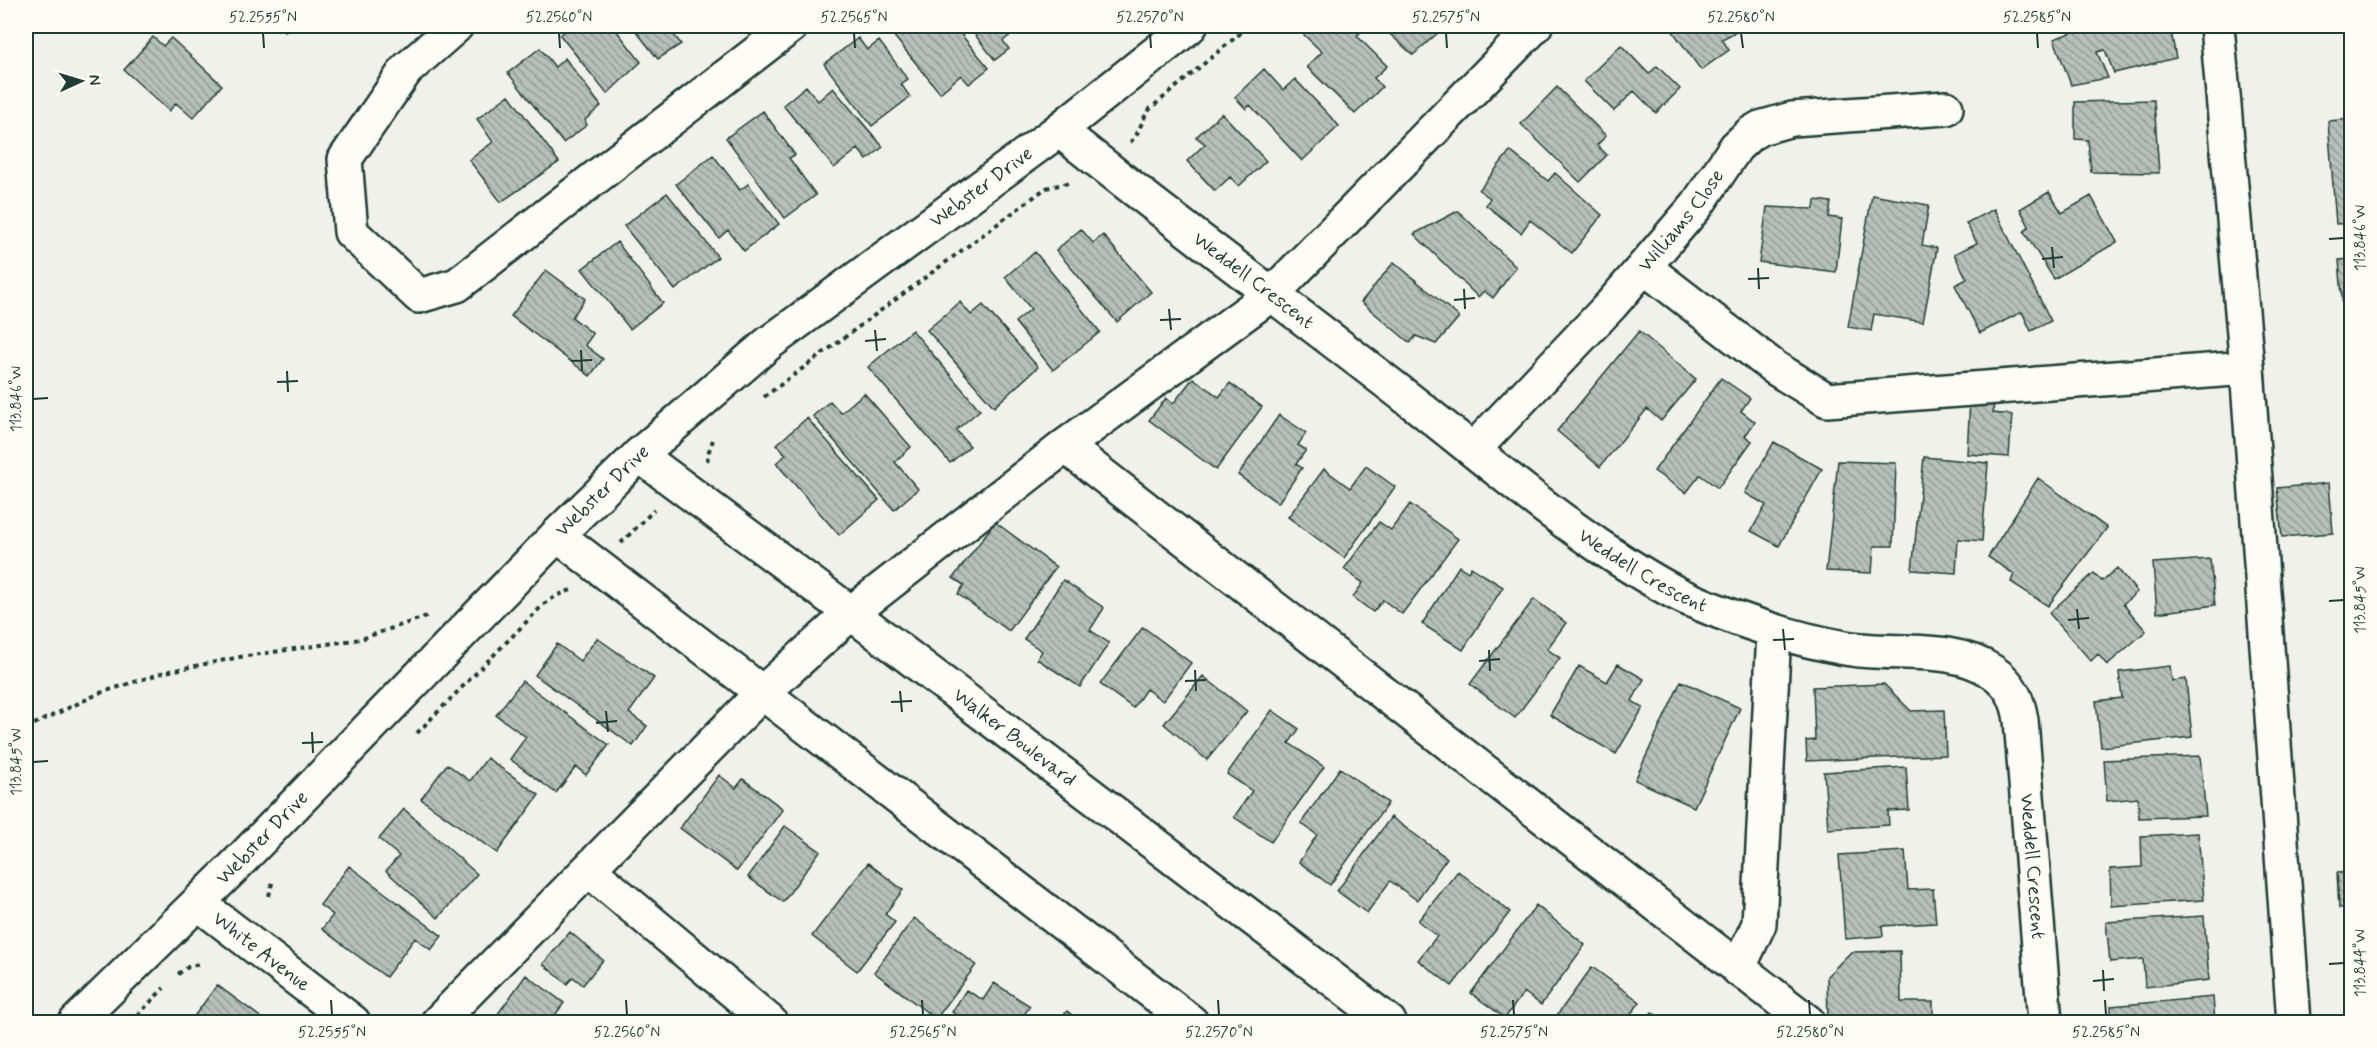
<svg xmlns="http://www.w3.org/2000/svg" width="2377" height="1048" font-family="Mynerve,sans-serif">
	<defs>
		<pattern id="building-back-hatch" width="6" height="6" patternUnits="userSpaceOnUse" patternTransform="scale(1.5)"><rect width="6" height="6" fill="#b6bfb8"/><path d="M-1 5l2 2M0 0l6 6M5-1l2 2" fill="none" stroke="#939c96"/></pattern>
	</defs>
	<rect width="100%" height="100%" fill="#f0f1eb"/>
	<filter id="ink" filterUnits="userSpaceOnUse"><feTurbulence type="fractalNoise" baseFrequency=".0167" numOctaves="2"/><feDisplacementMap in="SourceGraphic" scale="12" xChannelSelector="R" yChannelSelector="G"/><feConvolveMatrix kernelMatrix="1 2 1 2 8 2 1 2 1" color-interpolation-filters="sRGB"/></filter>
	<g filter="url(#ink)">
		<path fill="url(#building-back-hatch)" stroke="#1f3d34" stroke-width="1.5" d="M281,26H293L285,31Z
			M571,26H613L641,62L607,94L560,35Z
			M632,26H684L674,35L681,44L658,59Z
			M894,26H954L989,68L969,84L961,75L940,93L889,30Z
			M968,26H1022L1003,41L1009,49L995,60Z
			M1307,26H1359L1363,29L1357,36L1387,66L1374,78L1382,87L1355,114L1307,67L1322,52L1301,32Z
			M1381,26H1435L1440,31L1413,55Z
			M1669,26H1735L1739,30L1722,39L1729,50L1701,70Z
			M1778,26H1813L1778,28Z
			M2089,26H2170L2176,58L2114,73L2105,50L2097,52L2108,78L2071,85L2054,39Z
			M153,37L163,46L171,38L222,85L193,118L176,103L169,111L124,70Z
			M858,38L867,50L879,41L908,79L901,84L910,97L872,126L824,64Z
			M1621,45L1649,74L1657,66L1680,89L1656,113L1634,91L1614,111L1584,81Z
			M540,48L555,67L565,58L601,106L585,120L587,125L563,143L508,73Z
			M1264,69L1283,90L1295,79L1339,126L1302,161L1250,105L1246,109L1235,97Z
			M806,86L818,101L833,88L883,147L867,160L858,149L834,168L783,105Z
			M1557,87L1606,136L1597,145L1607,155L1580,182L1521,124Z
			M509,95L559,162L501,202L469,160L493,142L477,119Z
			M2154,100L2159,173L2091,172L2088,140L2075,139V102Z
			M763,111L795,155L789,158L816,195L785,218L726,138Z
			M1222,113L1266,161L1239,186L1230,177L1215,191L1187,161L1205,144L1196,137Z
			M2352,119V223L2336,224L2328,121Z
			M1510,151L1548,181L1555,173L1602,215L1572,253L1530,220L1521,233L1486,205L1490,198L1479,190Z
			M713,155L740,190L748,184L779,224L744,251L728,230L719,238L676,184Z
			M2049,192L2062,213L2091,196L2117,242L2054,279L2024,232L2029,226L2020,209Z
			M667,193L718,257L675,290L624,226Z
			M1872,195L1929,205L1922,245L1937,248L1923,322L1874,314L1871,331L1848,327Z
			M1815,200L1831,202L1829,217L1842,219L1836,272L1759,262L1767,207L1814,209Z
			M1994,209L2051,321L2031,331L2022,312L1980,333L1955,285L1967,279L1954,254L1977,243L1966,223Z
			M1458,211L1516,267L1493,298L1484,291L1478,297L1414,234Z
			M1081,229L1093,243L1103,235L1151,292L1117,322L1056,250Z
			M617,242L663,303L630,329L582,269Z
			M1035,252L1100,332L1053,370L1015,322L1031,309L1005,277Z
			M2352,259V333H2345L2339,260Z
			M1394,262L1459,317L1436,344L1416,336L1410,343L1361,302Z
			M546,270L585,299L572,317L593,334L585,345L603,359L590,376L511,316Z
			M960,302L971,315L983,305L1038,367L994,407L927,330Z
			M912,330L980,410L956,430L970,446L950,463L868,367Z
			M1639,331L1696,379L1661,421L1647,409L1600,467L1557,431Z
			M1193,378L1219,397L1230,383L1262,407L1216,470L1149,420L1166,398L1173,404Z
			M1721,378L1750,398L1741,411L1755,422L1745,436L1752,441L1718,488L1700,475L1686,493L1654,471Z
			M864,393L911,447L895,462L918,489L894,510L813,416L830,401L841,413Z
			M1970,399L1994,400L1993,413L2012,415L2009,457L1967,454Z
			M1279,415L1306,433L1298,445L1306,450L1296,464L1302,468L1278,503L1238,475Z
			M807,418L879,500L839,535L776,463L786,455L777,444Z
			M1774,442L1822,469L1779,546L1751,531L1766,505L1745,493Z
			M1924,457L1988,463L1982,541L1958,539L1956,573L1912,570Z
			M1838,461L1896,463L1893,546H1874L1872,573L1826,571Z
			M1366,466L1395,487L1344,558L1288,517L1324,469L1350,488Z
			M2038,478L2107,528L2048,606L2011,582L2014,574L1988,557Z
			M2329,483L2333,533L2282,537L2277,488Z
			M1410,504L1458,539L1402,614L1383,600L1373,612L1353,597L1363,583L1344,569L1379,522L1391,530Z
			M995,522L1056,567L1009,631L958,594L964,585L953,578Z
			M2210,559L2215,605L2157,613L2153,563Z
			M1459,566L1468,572L1471,567L1503,587L1463,650L1422,624Z
			M2117,568L2137,592L2123,604L2146,631L2107,665L2098,654L2091,661L2049,613L2094,573L2102,581Z
			M1063,580L1104,608L1090,630L1109,643L1080,687L1037,659L1042,651L1024,639Z
			M1534,599L1566,623L1547,649L1560,658L1515,718L1470,684Z
			M1143,627L1191,663L1163,701L1146,689L1133,708L1100,684Z
			M597,638L654,678L629,713L647,726L633,746L535,675L557,644L580,661Z
			M1618,664L1644,679L1632,701L1643,708L1616,754L1550,715L1579,666L1607,682Z
			M2170,666L2172,681L2186,679L2192,737L2101,747L2096,701L2122,698L2119,672Z
			M1203,676L1247,711L1207,760L1164,724Z
			M522,681L609,745L586,775L576,767L556,793L510,759L526,737L496,715Z
			M1681,681L1740,708L1694,807L1635,780Z
			M1884,684L1911,711L1944,710L1946,755L1807,761L1806,741L1815,740L1813,687Z
			M1272,710L1299,729L1289,743L1324,767L1271,842L1234,817L1252,791L1227,774Z
			M2200,756L2206,816L2139,818L2138,798L2107,801L2104,760Z
			M487,758L539,795L497,853L421,799L447,764L470,781Z
			M1906,767L1909,810L1888,811L1889,825L1828,829L1824,772Z
			M1340,768L1388,803L1330,885L1299,862L1317,835L1301,823Z
			M719,775L736,788L743,779L783,809L737,871L680,828Z
			M404,809L477,874L438,918L386,871L399,856L379,839Z
			M1391,817L1447,858L1417,900L1390,881L1367,913L1337,891Z
			M785,826L820,851L783,902L748,877Z
			M2198,833L2204,900L2111,906L2110,869L2142,867L2141,836Z
			M1905,851L1908,890L1933,889L1936,923L1882,926L1883,936L1845,939L1839,855Z
			M868,863L903,890L885,914L895,922L857,971L812,936Z
			M349,866L442,936L431,950L415,938L386,977L322,929L333,915L320,905Z
			M1458,871L1510,912L1452,986L1418,960L1437,936L1418,921Z
			M2352,872V907L2339,908L2337,873Z
			M1536,905L1585,945L1541,1005L1524,992L1505,1018L1471,993Z
			M2204,916L2209,980L2145,987L2143,959L2110,962L2106,922Z
			M914,918L976,965L936,1019L874,972Z
			M570,932L603,960L583,985L573,977L567,984L543,964Z
			M1900,951L1901,1002H1933V1022H1828L1827,976L1851,952Z
			M1592,967L1640,1002L1625,1022H1552Z
			M526,975L564,1003L550,1022H492Z
			M994,983L1030,1006L1019,1022H969L952,1012L966,990L983,1000Z
			M217,985L267,1022H190Z
			M2213,997L2215,1022H2111V1006Z
			M1067,1011L1081,1022H1058Z
			M1652,1012L1666,1022H1644Z
			M572,1015L581,1022H566Z"/>
		<g fill="none" stroke-linecap="round" stroke-linejoin="round">
			<g stroke="#1f3d34" stroke-width="38">
				<g id="minor">
					<path d="M456,26L406,70L345,159L351,232L419,296L457,285L791,26"/>
					<path d="M2217,26L2247,368L2294,1022"/>
					<path id="s1" d="M1059,130C1176,224 1297,312 1415,404C1476,452 1535,502 1599,546C1626,564 1655,583 1684,597C1736,620 1789,638 1845,648C1893,657 1950,643 1993,672C2011,684 2018,700 2021,720L2045,1022"/>
					<path d="M1644,267L1775,368L1827,400L2247,368"/>
					<path d="M1065,446L1808,1022"/>
					<path id="s2" d="M1473,450L1611,305L1697,205L1736,147L1750,134L1760,128L1792,119L1946,108"/>
					<path id="s3" d="M639,455L851,613L1389,1022"/>
					<path d="M557,535L1191,1022"/>
					<path d="M589,870L770,1022"/>
					<path id="s4" d="M198,903L353,1022"/>
					<path d="M1738,969L1759,924L1774,632"/>
					<path id="s5" d="M76,1022L231,870L557,535L639,455L769,343L1059,130L1190,26"/>
					<path d="M438,1022L762,693L851,613L1065,446L1273,293L1535,26"/>
				</g>
			</g>
			<path stroke="#1f3d34" stroke-width="4" stroke-dasharray="4.5 4.5" stroke-linecap="butt" d="M1130,142C1140,135 1141,118 1151,108L1249,26
				M764,397L1046,188L1068,183
				M708,461L707,456L713,440
				M621,543L654,510
				M26,728L100,693L165,672L240,657L361,639L430,615
				M417,733L544,604L556,596L571,590
				M269,896L273,879
				M178,974L188,967L199,964
				M131,1022L164,988"/>
			<use href="#minor" stroke="#fdfcf7" stroke-width="33"/>
		</g>
	</g>
	<path fill="none" stroke="#1f3d34" stroke-width="2" d="M263,33L264,48M559,33L560,48M854,33L855,48M1150,33L1151,48M1446,33L1447,48M1741,33L1743,48M2037,33L2038,48M2329,239L2344,238M2052,247L2054,268M2042,259L2063,257M1758,268L1759,289M1748,279L1769,278M1464,289L1465,309M1454,300L1475,298M1169,309L1171,330M1160,320L1181,319M875,330L877,351M865,341L886,339M581,350L582,371M571,361L592,360M287,371L288,392M277,382L298,381M33,399L48,398M2329,601L2344,600M2077,609L2079,629M2068,620L2089,618M1783,629L1785,650M1773,640L1794,639M1489,650L1490,671M1479,661L1500,659M1195,670L1196,691M1185,681L1206,680M900,691L902,712M891,702L912,701M606,711L608,732M596,723L617,721M312,732L313,753M302,743L323,742M33,762L48,761M2329,964L2344,963M2103,970L2104,991M2093,981L2114,979M331,1000L332,1015M626,1000L627,1015M922,1000L923,1015M1218,1000L1219,1015M1513,1000L1514,1015M1809,1000L1810,1015M2105,1000L2106,1015"/>
	<g text-anchor="middle" dominant-baseline="central" stroke-width="5" stroke-linejoin="round" paint-order="stroke">
		<g font-size="20" fill="#1f3d34" stroke="#fdfcf7">
			<text stroke="none"><textPath href="#s5" startOffset="1234">Webster Drive</textPath></text>
			<text stroke="none"><textPath href="#s2" startOffset="310">Williams Close</textPath></text>
			<text stroke="none"><textPath href="#s1" startOffset="246">Weddell Crescent</textPath></text>
			<text stroke="none"><textPath href="#s5" startOffset="748">Webster Drive</textPath></text>
			<text stroke="none"><textPath href="#s1" startOffset="732">Weddell Crescent</textPath></text>
			<text stroke="none"><textPath href="#s3" startOffset="470">Walker Boulevard</textPath></text>
			<text stroke="none"><textPath href="#s5" startOffset="262">Webster Drive</textPath></text>
			<text stroke="none"><textPath href="#s1" startOffset="1306">Weddell Crescent</textPath></text>
			<text stroke="none"><textPath href="#s4" startOffset="80">White Avenue</textPath></text>
		</g>
	</g>
	<rect width="2377" height="1048" fill="none" stroke="#fdfcf7" stroke-width="66"/>
	<g transform="translate(81 81) rotate(86)" stroke="#fdfcf7" stroke-width="4.5" paint-order="stroke">
	<path d="M0-4.5L10 22L0 15L-10 22Z" fill="#1f3d34"/>
	<text y="-9" font-size="16" font-weight="bold" text-anchor="middle" fill="#1f3d34">N</text>
	</g>
	<rect x="33" y="33" width="2311" height="982" fill="none" stroke="#1f3d34" stroke-width="2"/>
	<g font-size="15" text-anchor="middle" fill="#1f3d34">
		<text x="263" y="22">52.2555°N</text>
		<text x="559" y="22">52.2560°N</text>
		<text x="854" y="22">52.2565°N</text>
		<text x="1150" y="22">52.2570°N</text>
		<text x="1446" y="22">52.2575°N</text>
		<text x="1741" y="22">52.2580°N</text>
		<text x="2037" y="22">52.2585°N</text>
		<text transform="translate(2360 238) rotate(-90)" y="5">113.846°W</text>
		<text transform="translate(16 399) rotate(-90)" y="5">113.846°W</text>
		<text transform="translate(2360 600) rotate(-90)" y="5">113.845°W</text>
		<text transform="translate(16 762) rotate(-90)" y="5">113.845°W</text>
		<text transform="translate(2360 963) rotate(-90)" y="5">113.844°W</text>
		<text x="332" y="1037">52.2555°N</text>
		<text x="627" y="1037">52.2560°N</text>
		<text x="923" y="1037">52.2565°N</text>
		<text x="1219" y="1037">52.2570°N</text>
		<text x="1514" y="1037">52.2575°N</text>
		<text x="1810" y="1037">52.2580°N</text>
		<text x="2106" y="1037">52.2585°N</text>
	</g>
</svg>
